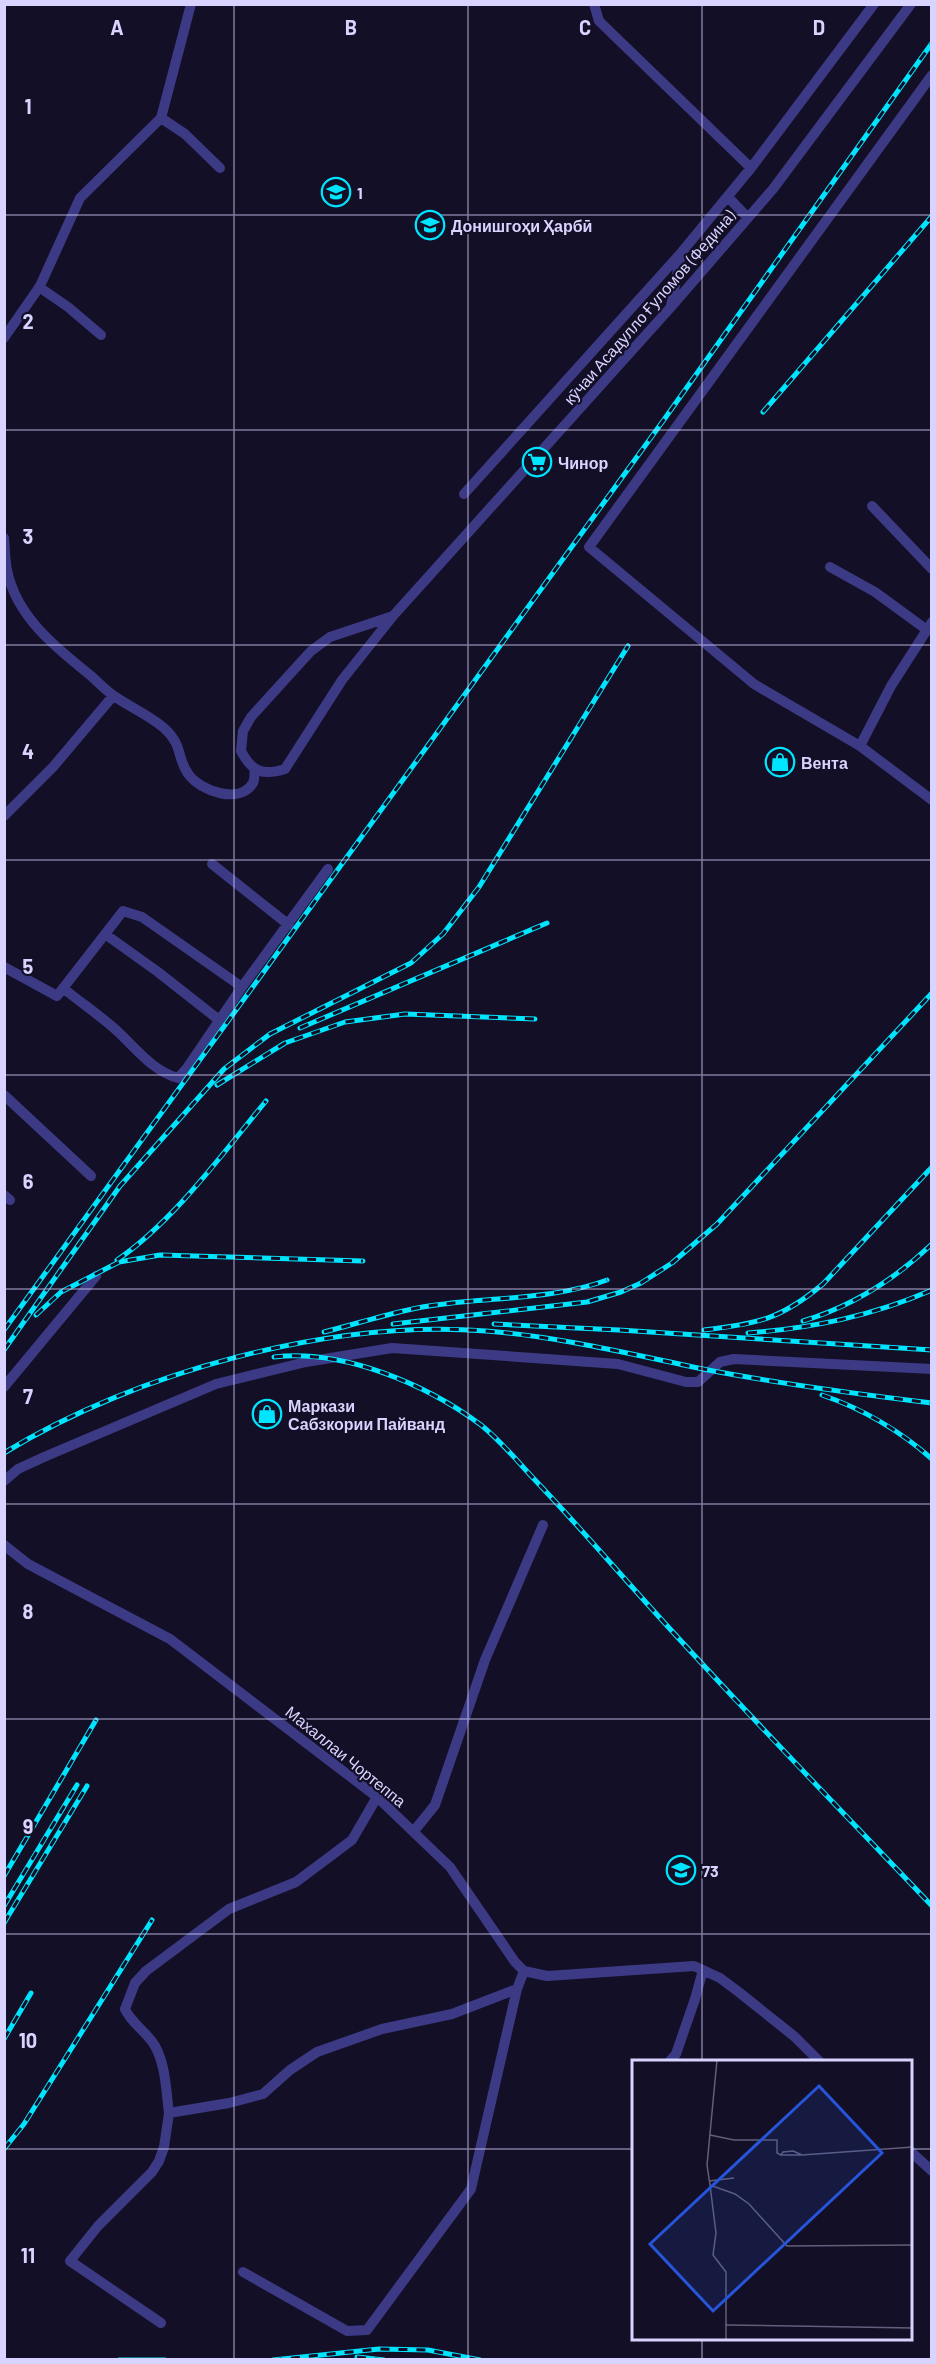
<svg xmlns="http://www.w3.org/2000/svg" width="936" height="2364" font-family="Barlow,sans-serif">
	<rect width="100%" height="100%" fill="#130f26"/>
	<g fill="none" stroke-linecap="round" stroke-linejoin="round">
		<path stroke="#3d3a85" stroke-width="10" d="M594,4L599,21L751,168
			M932,75L589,547L754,684L860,746L932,800
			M161,118L185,134L220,168
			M728,197L748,218
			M39,287L68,307L101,335
			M671,306L681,253
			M4,338L40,286L80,198L161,118L191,4
			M464,494L681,253L751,168L874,4
			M872,506L932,569
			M4,538C5,549 5,560 7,570C16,616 55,647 90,675C98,682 105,690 114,696C130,707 149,715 164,728C184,746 176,758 189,775C201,791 240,805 253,783C255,779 254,773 255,769
			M830,567L875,592L927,630
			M393,616L671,307L773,189L911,4
			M393,616L342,680L285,769C263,776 252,772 241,751L243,731L251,717L311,651L330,637Z
			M860,746L891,686L932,622
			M4,816L53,767L113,696
			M212,864L289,925
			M105,934L158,972L219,1020
			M4,967L57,996L123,911L142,917L242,987
			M63,988C80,1002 99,1015 115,1029C134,1046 152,1071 178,1078L187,1068L242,987L328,869
			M4,1095L91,1176
			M4,1195L10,1200
			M4,1387L96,1276
			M4,1481L18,1469L44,1457L216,1384L306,1362L392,1348L618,1364L686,1382H698L720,1362L734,1359L932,1369
			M4,1545L28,1564L170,1639L377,1797L450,1867L515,1962L524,1971L547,1976L694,1966L720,1978L740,1993L795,2037L819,2061
			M414,1831L435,1805L485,1660L543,1525
			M670,2061L676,2054L695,1999L703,1970
			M169,2113C166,2091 166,2066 155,2046C147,2032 131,2023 125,2009L135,1983L146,1971L229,1909L296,1882L352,1840L377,1797
			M910,2151L932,2171
			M243,2272L347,2331L367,2330L471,2189L517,1989L524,1971
			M161,2323L70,2261L98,2226L152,2172L159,2161L164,2147L169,2113L229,2103L263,2094L290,2070L317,2052L382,2029L452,2014L517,1989"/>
		<g stroke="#00e5ff" stroke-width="5">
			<path id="rail" d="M763,412L932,216
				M300,1028L547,923
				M217,1085L285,1043L345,1022L405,1014L535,1019
				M117,1260C173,1222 223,1153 266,1101
				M36,1315L61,1292L119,1262L160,1255L363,1261
				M803,1321C853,1306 894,1280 932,1244
				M393,1324L587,1302L621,1292L641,1283L672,1263L717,1224L932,993
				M494,1324L619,1330L932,1350
				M4,1330L663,421L932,43
				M704,1330C758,1324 781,1319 823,1284L932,1167
				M324,1332C364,1322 404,1308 444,1304C498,1297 556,1299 607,1280
				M748,1333C813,1328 872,1316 932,1290
				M4,1350L120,1186L224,1069L270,1034L411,963L443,934L479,887L628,646
				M274,1357C343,1349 426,1384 481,1425C501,1441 518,1462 535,1480C575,1522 612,1565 651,1608C742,1709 838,1807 932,1906
				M822,1395C863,1409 899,1430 932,1459
				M4,1453C136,1372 331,1319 486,1331C562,1337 634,1355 708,1370C782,1384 857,1394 932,1403
				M4,1876L96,1720
				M4,1906L77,1785
				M4,1923L87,1786
				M4,2039L31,1993
				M4,2149L24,2124L152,1920
				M357,2357L384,2360
				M119,2360H165
				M273,2360L379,2349L428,2350L480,2360"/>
		</g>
		<use href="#rail" stroke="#130f26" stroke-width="3" stroke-dasharray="9" stroke-linecap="butt"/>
	</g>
	<path fill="none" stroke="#d9d4ff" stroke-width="1.5" stroke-opacity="0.55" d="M234,4V2360M468,4V2360M702,4V2061M4,215H932M4,430H932M4,645H932M4,860H932M4,1075H932M4,1289H932M4,1504H932M4,1719H932M4,1934H932M4,2149H633M910,2149H932M702,2338V2360"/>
	<defs>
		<g id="university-ring" transform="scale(1.5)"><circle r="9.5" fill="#130f26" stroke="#00e5ff" stroke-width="1.5"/><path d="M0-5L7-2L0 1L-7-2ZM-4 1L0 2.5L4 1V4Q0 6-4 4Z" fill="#00e5ff"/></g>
		<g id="supermarket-ring" transform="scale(1.5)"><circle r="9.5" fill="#130f26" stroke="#00e5ff" stroke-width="1.5"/><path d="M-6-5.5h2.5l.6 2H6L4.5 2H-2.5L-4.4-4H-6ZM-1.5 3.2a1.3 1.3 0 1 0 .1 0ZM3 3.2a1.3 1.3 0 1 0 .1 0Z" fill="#00e5ff"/></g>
		<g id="shop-ring" transform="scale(1.5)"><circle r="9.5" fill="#130f26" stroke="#00e5ff" stroke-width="1.5"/><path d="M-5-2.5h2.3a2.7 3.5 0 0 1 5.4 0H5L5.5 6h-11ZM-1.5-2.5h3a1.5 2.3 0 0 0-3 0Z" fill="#00e5ff"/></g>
		<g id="school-ring" transform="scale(1.5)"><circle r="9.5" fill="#130f26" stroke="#00e5ff" stroke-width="1.5"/><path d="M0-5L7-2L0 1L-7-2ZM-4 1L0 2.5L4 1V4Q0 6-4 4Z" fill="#00e5ff"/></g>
	</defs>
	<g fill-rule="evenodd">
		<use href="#university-ring" x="336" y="192"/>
		<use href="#university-ring" x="430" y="225"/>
		<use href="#supermarket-ring" x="537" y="462"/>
		<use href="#shop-ring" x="780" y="762"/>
		<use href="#shop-ring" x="267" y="1414"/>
		<use href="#school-ring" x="681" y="1870"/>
	</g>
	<g text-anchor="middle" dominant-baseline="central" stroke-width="4.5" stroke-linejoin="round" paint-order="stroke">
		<g font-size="16" font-weight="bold" fill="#d9d4ff" stroke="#130f26" text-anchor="start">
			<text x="357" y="192">1</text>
			<text x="451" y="225">Донишгоҳи Ҳарбӣ</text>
			<text x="558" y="462">Чинор</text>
			<text x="801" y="762">Вента</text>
			<text x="288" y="1405">Маркази<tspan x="288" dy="18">Сабзкории Пайванд</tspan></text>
			<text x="702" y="1870">73</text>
		</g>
		<g font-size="16" fill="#d9d4ff" stroke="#130f26">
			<text transform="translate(649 307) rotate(-49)">кӯчаи Асадулло Ғуломов (Федина)</text>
			<text transform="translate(346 1756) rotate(39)">Махаллаи Чортеппа</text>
		</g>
	</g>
	<g transform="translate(632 2060)">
		<rect width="280" height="280" fill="#130f26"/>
		<path fill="none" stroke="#625e7d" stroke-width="1.5" d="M78,75L102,80H145V93L149,95M161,91L170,95H149L151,92ZM170,95L281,87M77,121L102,118M78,125L75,105L85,0M93,265L281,268M94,280V212L81,195L84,173L78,125L103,134L117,144L155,186L281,185"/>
		<path fill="#2655da" fill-opacity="0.15" stroke="#2655da" stroke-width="3" d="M187,26L250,93L81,251L18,184Z"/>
		<rect width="280" height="280" fill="none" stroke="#d9d4ff" stroke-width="3"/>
	</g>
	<g font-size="20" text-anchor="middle" font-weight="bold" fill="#d9d4ff" stroke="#130f26" stroke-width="4.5" stroke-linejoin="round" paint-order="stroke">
		<text x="117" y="35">A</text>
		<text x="351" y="35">B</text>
		<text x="585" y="35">C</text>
		<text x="819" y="35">D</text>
		<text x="28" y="114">1</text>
		<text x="28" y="329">2</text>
		<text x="28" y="544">3</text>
		<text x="28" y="759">4</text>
		<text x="28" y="974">5</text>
		<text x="28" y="1189">6</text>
		<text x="28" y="1404">7</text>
		<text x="28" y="1619">8</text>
		<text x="28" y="1834">9</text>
		<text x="28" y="2048">10</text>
		<text x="28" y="2263">11</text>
	</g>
	<rect width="936" height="2364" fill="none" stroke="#d9d4ff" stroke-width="12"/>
</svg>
